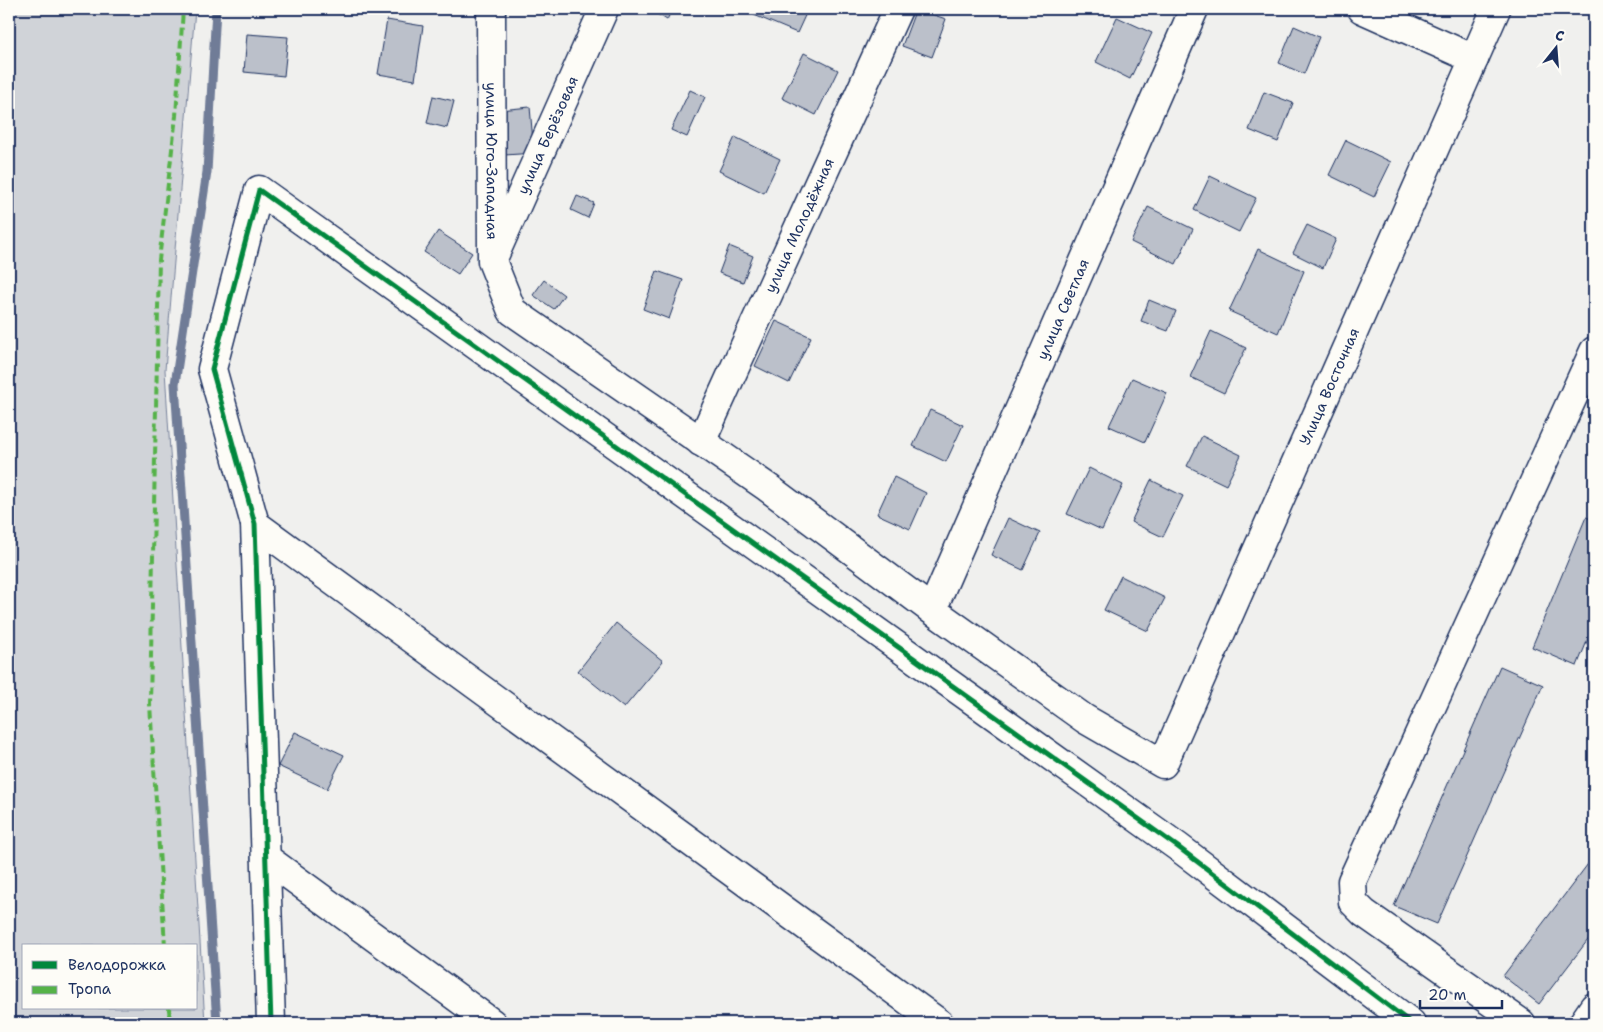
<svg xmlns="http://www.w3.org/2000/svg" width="1603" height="1032" font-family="'Shantell Sans',sans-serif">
	<rect width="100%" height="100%" fill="#f0f0ee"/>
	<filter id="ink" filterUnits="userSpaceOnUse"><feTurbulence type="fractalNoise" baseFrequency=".02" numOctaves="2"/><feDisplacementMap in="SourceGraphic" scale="10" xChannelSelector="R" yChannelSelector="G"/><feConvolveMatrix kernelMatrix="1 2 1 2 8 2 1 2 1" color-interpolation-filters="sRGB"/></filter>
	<g filter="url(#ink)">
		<path fill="#d0d3d8" stroke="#76819b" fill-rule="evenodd" d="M9,9H195L165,370L205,1023H9ZM24,946H196V1008H24Z"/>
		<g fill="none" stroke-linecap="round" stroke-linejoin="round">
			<path stroke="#6f7b97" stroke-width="9" d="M216,9L207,172L175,384L217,1023"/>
		</g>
		<path fill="#bbc0ca" stroke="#1b2f5e" d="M649,9H672L667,20Z
			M757,9H808L797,33L754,15Z
			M916,9L946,19L932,57L902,46Z
			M1117,17L1152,33L1130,79L1096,62Z
			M387,20L423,26L415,80L378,74Z
			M1294,26L1319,37L1304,74L1279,63Z
			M247,34L288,37L284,76L244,72Z
			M804,53L838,70L816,115L782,98Z
			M690,90L705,97L687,137L671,130Z
			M1264,92L1293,103L1278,142L1249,130Z
			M433,96L454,101L447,128L427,123Z
			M530,107L534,153L505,155L500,110Z
			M735,137L780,159L764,193L719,171Z
			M1346,140L1391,162L1374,197L1329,175Z
			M1210,176L1256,198L1239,232L1194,210Z
			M577,196L594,203L588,218L571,210Z
			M1148,207L1193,229L1176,264L1131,242Z
			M1307,225L1336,239L1323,268L1293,253Z
			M438,231L472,253L458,274L424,252Z
			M729,246L753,256L743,282L719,273Z
			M1258,249L1304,271L1278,333L1229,311Z
			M657,271L683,280L669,319L643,309Z
			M544,280L564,295L554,309L533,295Z
			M1149,300L1176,311L1168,331L1141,321Z
			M776,321L811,337L789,383L755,366Z
			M1211,331L1246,348L1224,393L1190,377Z
			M1132,378L1167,393L1145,442L1109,426Z
			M930,410L963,425L946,462L913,446Z
			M1202,436L1241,455L1226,485L1187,466Z
			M1089,468L1123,485L1102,530L1067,514Z
			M894,477L926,493L910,529L877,514Z
			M1151,480L1183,496L1163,537L1131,522Z
			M1586,517L1594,520V624L1577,666L1532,647Z
			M1008,518L1040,533L1023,570L991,555Z
			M1121,576L1165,598L1148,631L1104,610Z
			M616,623L663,661L624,708L578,671Z
			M1500,666L1543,685L1437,924L1394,906Z
			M295,732L344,755L327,789L278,766Z
			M1594,856V932L1539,1004L1503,976Z"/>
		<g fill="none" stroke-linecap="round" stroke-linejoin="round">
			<g stroke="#1b2f5e" stroke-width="31">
				<g id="street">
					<path id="s1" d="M491,9L492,261L512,311L767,487L932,610L1085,719L1163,764L1496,9"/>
					<path d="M1362,9L1474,59"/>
					<path id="s2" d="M495,254L604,9"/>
					<path id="s3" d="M701,442L898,9"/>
					<path d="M255,524L939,1023"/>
					<path id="s4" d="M932,610L1194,9"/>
					<path d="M266,858L492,1023"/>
					<path d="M271,1023L255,524L212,369L259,190L1178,847L1411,1023"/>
					<path d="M1521,1023L1364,913L1353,902L1352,881L1594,351"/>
					<path d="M1583,1023L1594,1007"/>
				</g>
			</g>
			<use href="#street" stroke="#fdfcf7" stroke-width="28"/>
			<path stroke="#55b248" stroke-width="4" stroke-dasharray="8 4" stroke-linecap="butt" d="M165,946L150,704L159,260L176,116L183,9
				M169,1008L170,1023"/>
			<g stroke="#fdfcf7" stroke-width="8">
				<path id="cycleway" d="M271,1023L255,524L212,369L259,190L1178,847L1411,1023"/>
			</g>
			<use href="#cycleway" stroke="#00873e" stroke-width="5"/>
		</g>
	</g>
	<g text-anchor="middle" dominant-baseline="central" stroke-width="4" stroke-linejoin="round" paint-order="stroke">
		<g font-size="15" fill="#1b2f5e" stroke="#fdfcf7">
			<text stroke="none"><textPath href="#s2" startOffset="130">улица Берёзовая</textPath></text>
			<text stroke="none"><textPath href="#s1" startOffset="152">улица Юго-Западная</textPath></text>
			<text stroke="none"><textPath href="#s3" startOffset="238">улица Молодёжная</textPath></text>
			<text stroke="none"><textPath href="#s4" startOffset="328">улица Светлая</textPath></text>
			<text stroke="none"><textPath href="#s1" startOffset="1512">Улица Восточная</textPath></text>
		</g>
	</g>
	<rect width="1603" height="1032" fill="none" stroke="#fdfcf7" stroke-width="30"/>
	<rect x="15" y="15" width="1573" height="1002" fill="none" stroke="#1b2f5e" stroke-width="2" filter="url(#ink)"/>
	<rect x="22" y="944" width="175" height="65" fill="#fdfcf7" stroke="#a3aaba"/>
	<rect x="32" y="961" width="25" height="8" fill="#00873e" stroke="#a3aaba"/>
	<text x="68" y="970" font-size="15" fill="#1b2f5e">Велодорожка</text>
	<rect x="32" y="986" width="25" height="8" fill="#55b248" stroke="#a3aaba"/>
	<text x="68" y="994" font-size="15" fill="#1b2f5e">Тропа</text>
	<g transform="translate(1556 48) rotate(17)" stroke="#fdfcf7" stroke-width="4" paint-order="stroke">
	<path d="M0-4L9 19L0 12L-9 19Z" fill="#1b2f5e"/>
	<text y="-8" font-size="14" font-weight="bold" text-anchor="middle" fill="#1b2f5e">С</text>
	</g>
	<path d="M1420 1000v8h82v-8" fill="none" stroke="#1b2f5e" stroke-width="2.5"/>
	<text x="1428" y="1000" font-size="15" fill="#1b2f5e" stroke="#fdfcf7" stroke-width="4" paint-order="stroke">20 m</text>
</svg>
